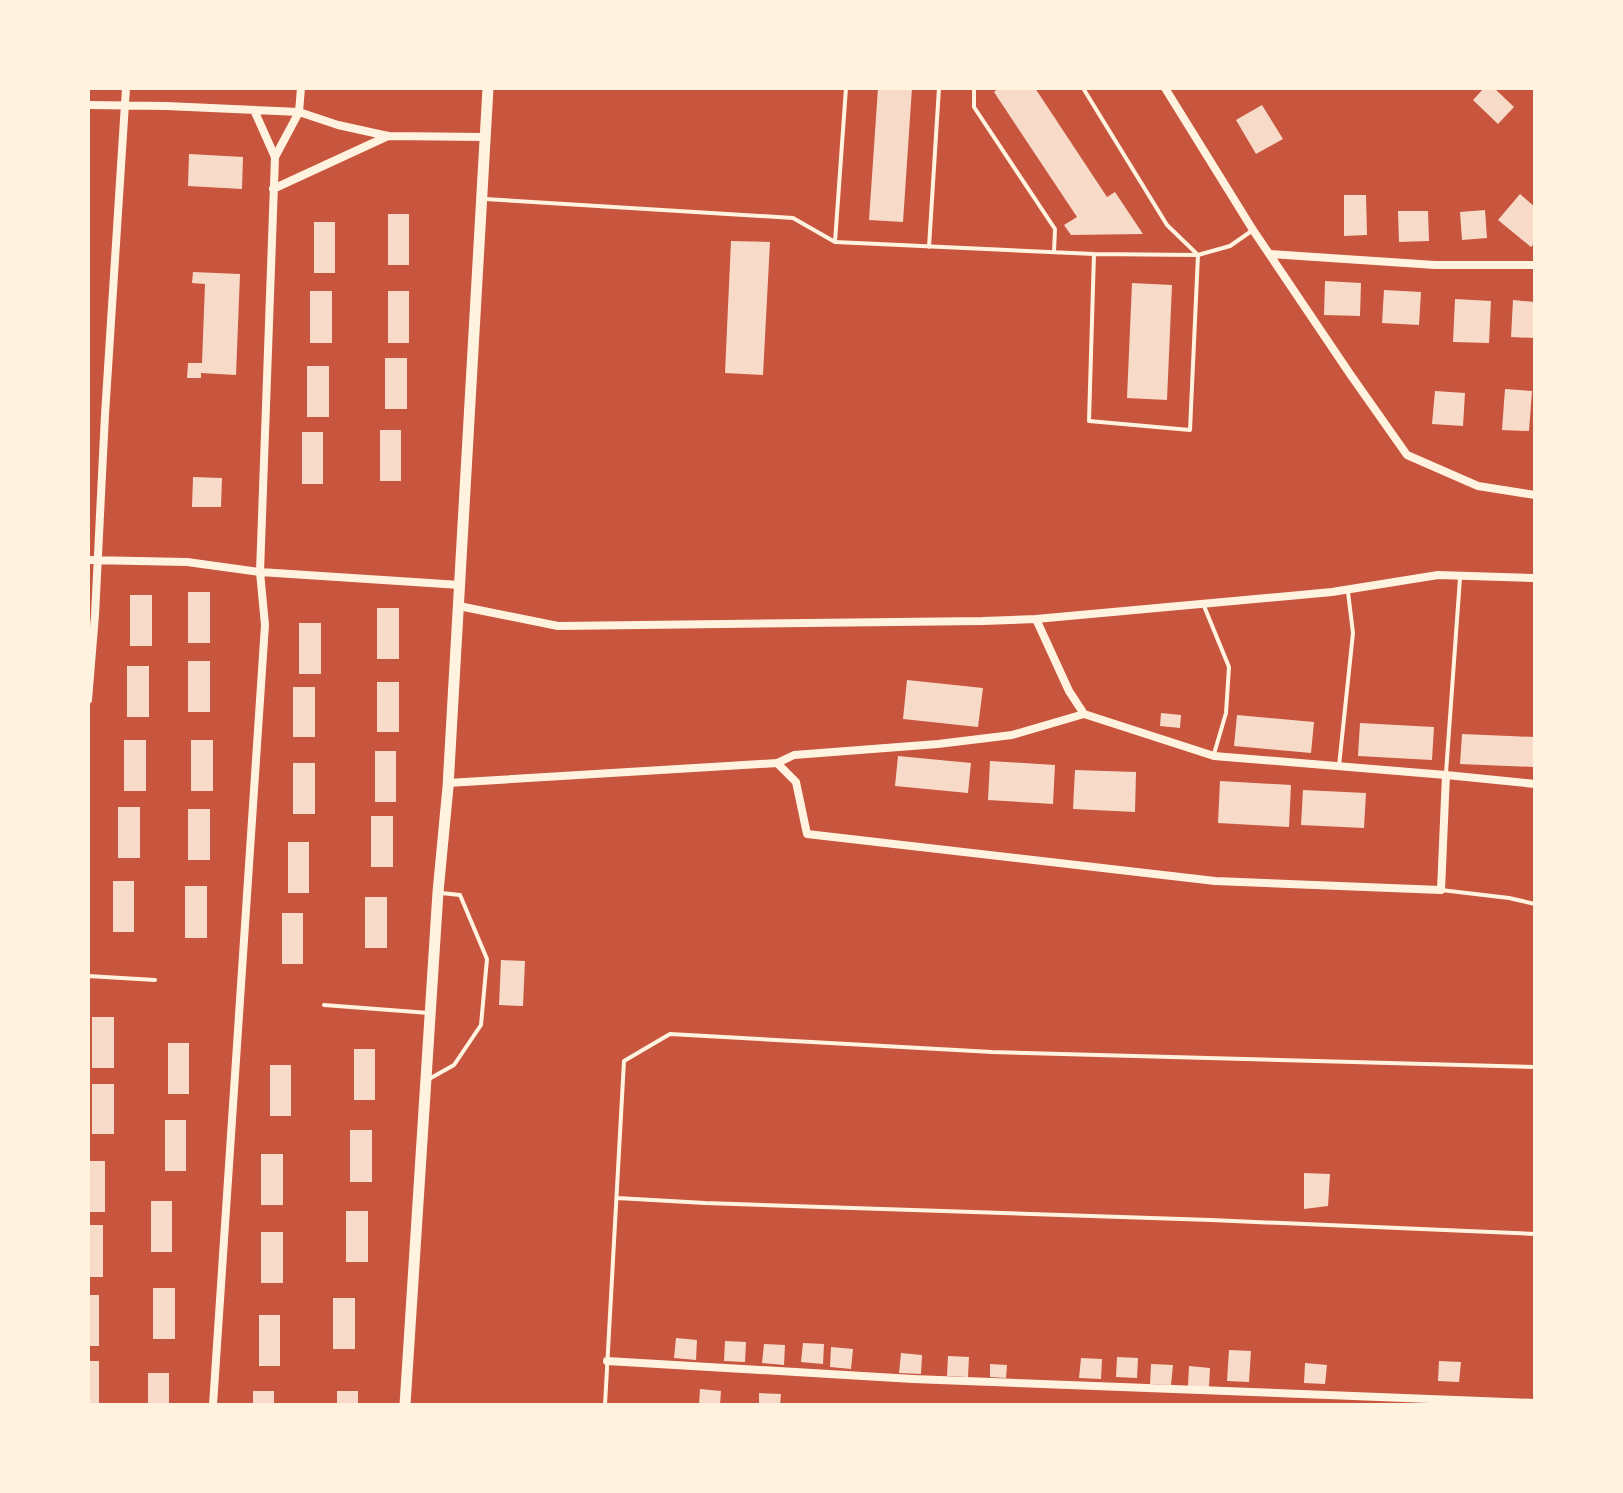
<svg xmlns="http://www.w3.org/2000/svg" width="1623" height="1493" font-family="'Nunito Sans',sans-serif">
	<rect width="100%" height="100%" fill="#c8553d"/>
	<path fill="#f7dbc8" d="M878,88H912L903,222L869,220Z
		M999,88H1035L1107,197L1115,192L1143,234L1071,235L1064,225L1077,217L994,92Z
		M1484,88H1494L1514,107L1498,124L1473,100Z
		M1262,105L1283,139L1256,154L1236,120Z
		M189,154L243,157L242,189L188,186Z
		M1520,194L1535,207V243L1531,247L1498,220Z
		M1344,195H1366L1367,235L1344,236Z
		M1485,210L1487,238L1462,240L1460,212Z
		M1398,211H1428L1429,241L1399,242Z
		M388,214H409V265H388Z
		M314,222H335V273H314Z
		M731,241L770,242L763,375L725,373Z
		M193,272L240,274L236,375L201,373V378H187L188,363H202L205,284L192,283Z
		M1325,281L1361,283L1360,316L1324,315Z
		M1132,283L1172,285L1167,400L1127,398Z
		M1384,290L1421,292L1419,325L1382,323Z
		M310,291H332V343H310Z
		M388,291H409V343H388Z
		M1455,299L1491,301L1489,343L1453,342Z
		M1513,300L1535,302V338L1511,337Z
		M385,358H407V409H385Z
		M307,366H329V417H307Z
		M1505,389L1532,391L1529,431L1502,430Z
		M1435,391L1465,393L1463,426L1432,424Z
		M380,430H401V481H380Z
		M302,432H323V484H302Z
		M193,477L222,478L221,507H192Z
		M188,592H210V643H188Z
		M130,595H152V646H130Z
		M377,608H399V659H377Z
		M299,623H321V674H299Z
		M188,661H210V712H188Z
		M127,666H149V717H127Z
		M907,680L983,688L978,727L903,719Z
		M377,682H399V732H377Z
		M293,687H315V737H293Z
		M1161,713L1181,715L1180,728L1160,726Z
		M1237,715L1314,722L1311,753L1234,746Z
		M1360,723L1434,727L1432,760L1358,756Z
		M1462,734L1535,737L1534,767L1460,764Z
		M124,740H146V791H124Z
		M191,740H213V791H191Z
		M375,751H396V802H375Z
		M898,756L971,763L968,793L895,786Z
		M990,761L1055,765L1053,804L988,800Z
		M293,763H315V814H293Z
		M1075,770L1136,772L1135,812L1073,809Z
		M1220,781L1291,785L1289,827L1218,823Z
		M1303,790L1366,793L1364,828L1301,825Z
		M118,807H140V858H118Z
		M188,809H210V860H188Z
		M371,816H393V867H371Z
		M288,842H309V893H288Z
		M113,881H134V932H113Z
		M185,886H207V938H185Z
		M365,897H387V948H365Z
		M282,913H303V964H282Z
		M501,960L525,961L523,1006L499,1005Z
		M92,1017H114V1068H92Z
		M168,1043H189V1094H168Z
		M354,1049H375V1100H354Z
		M270,1065H291V1116H270Z
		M92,1084H114V1134H92Z
		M165,1120H186V1171H165Z
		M350,1130H372V1182H350Z
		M261,1154H283V1205H261Z
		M88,1161H105V1212H88Z
		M1304,1173L1330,1174L1328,1206L1304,1209Z
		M151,1201H172V1252H151Z
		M346,1211H368V1262H346Z
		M88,1225H103V1277H88Z
		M261,1232H283V1283H261Z
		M153,1288H175V1339H153Z
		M88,1295H99V1346H88Z
		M333,1298H355V1349H333Z
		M259,1315H280V1366H259Z
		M676,1338L697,1340L696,1360L674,1358Z
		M725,1341L746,1342L745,1362L724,1361Z
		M803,1343L824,1344L823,1364L801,1362Z
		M764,1344L785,1345L784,1365L762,1363Z
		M831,1347L853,1349L851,1369L830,1367Z
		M1229,1350L1251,1351L1249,1382L1227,1381Z
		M901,1353L922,1355L921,1374L899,1373Z
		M948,1356L969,1357L968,1377L947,1376Z
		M1117,1357L1138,1358L1137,1378L1116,1377Z
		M1081,1358L1102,1359L1101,1379L1079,1378Z
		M88,1361H99V1405H88Z
		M1439,1361L1461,1362L1459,1382L1438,1381Z
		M1305,1363L1327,1365L1325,1384L1304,1383Z
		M990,1364L1007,1365L1006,1378L990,1377Z
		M1151,1364L1173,1365L1171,1385L1150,1384Z
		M1189,1366L1210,1368L1209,1387L1188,1386Z
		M148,1373H169V1405H148Z
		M700,1389L721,1391L720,1405H699Z
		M253,1391H274V1405H253Z
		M337,1391H358V1405H337Z
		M759,1393L781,1394L780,1405H759Z"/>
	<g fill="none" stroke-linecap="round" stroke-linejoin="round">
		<path stroke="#fff3e0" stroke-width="4" d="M974,88V107L1055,229L1054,252
			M1083,88L1167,225L1198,255L1190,430L1089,421L1094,254
			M485,199L793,218L835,242L1094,254L1198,255L1230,246L1253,230
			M835,242L846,88
			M929,247L939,88
			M1204,606L1229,667L1226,713L1214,754
			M1339,766L1353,633L1348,592
			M1446,773L1460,578
			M1441,890L1509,898L1535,904
			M88,976L155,980
			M324,1005L429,1013
			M429,1079L454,1065L481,1025L487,959L460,895L441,893
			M617,1198L705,1203L1211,1220L1535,1234
			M605,1405L624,1061L670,1034L992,1052L1535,1067"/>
		<path stroke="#fff3e0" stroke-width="8" d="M1165,88L1253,230L1350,374L1407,455L1478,486L1535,495
			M88,105L166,106L299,112L338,125L388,136L485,137
			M254,110L275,157
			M273,189L388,136
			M1270,254L1435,265H1535
			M88,560L187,562L260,572L460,585
			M459,606L558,626L983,621L1036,619L1332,592L1438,575L1535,578
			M1036,619L1069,691L1084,714L1214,756L1446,775L1535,784
			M88,700L95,615L105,415L126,88
			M777,763L796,782L807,834L1215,881L1441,890L1446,775
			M448,783L777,763L794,755L938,744L1012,735L1084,714
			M607,1361L913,1379L1535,1403
			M213,1405L265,625L260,572L275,157L299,112L301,88"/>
		<path stroke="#fff3e0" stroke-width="11" d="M405,1405L438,892L448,787L488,88"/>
	</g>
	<rect width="1623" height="1493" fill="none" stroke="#fff3e0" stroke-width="180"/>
</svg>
